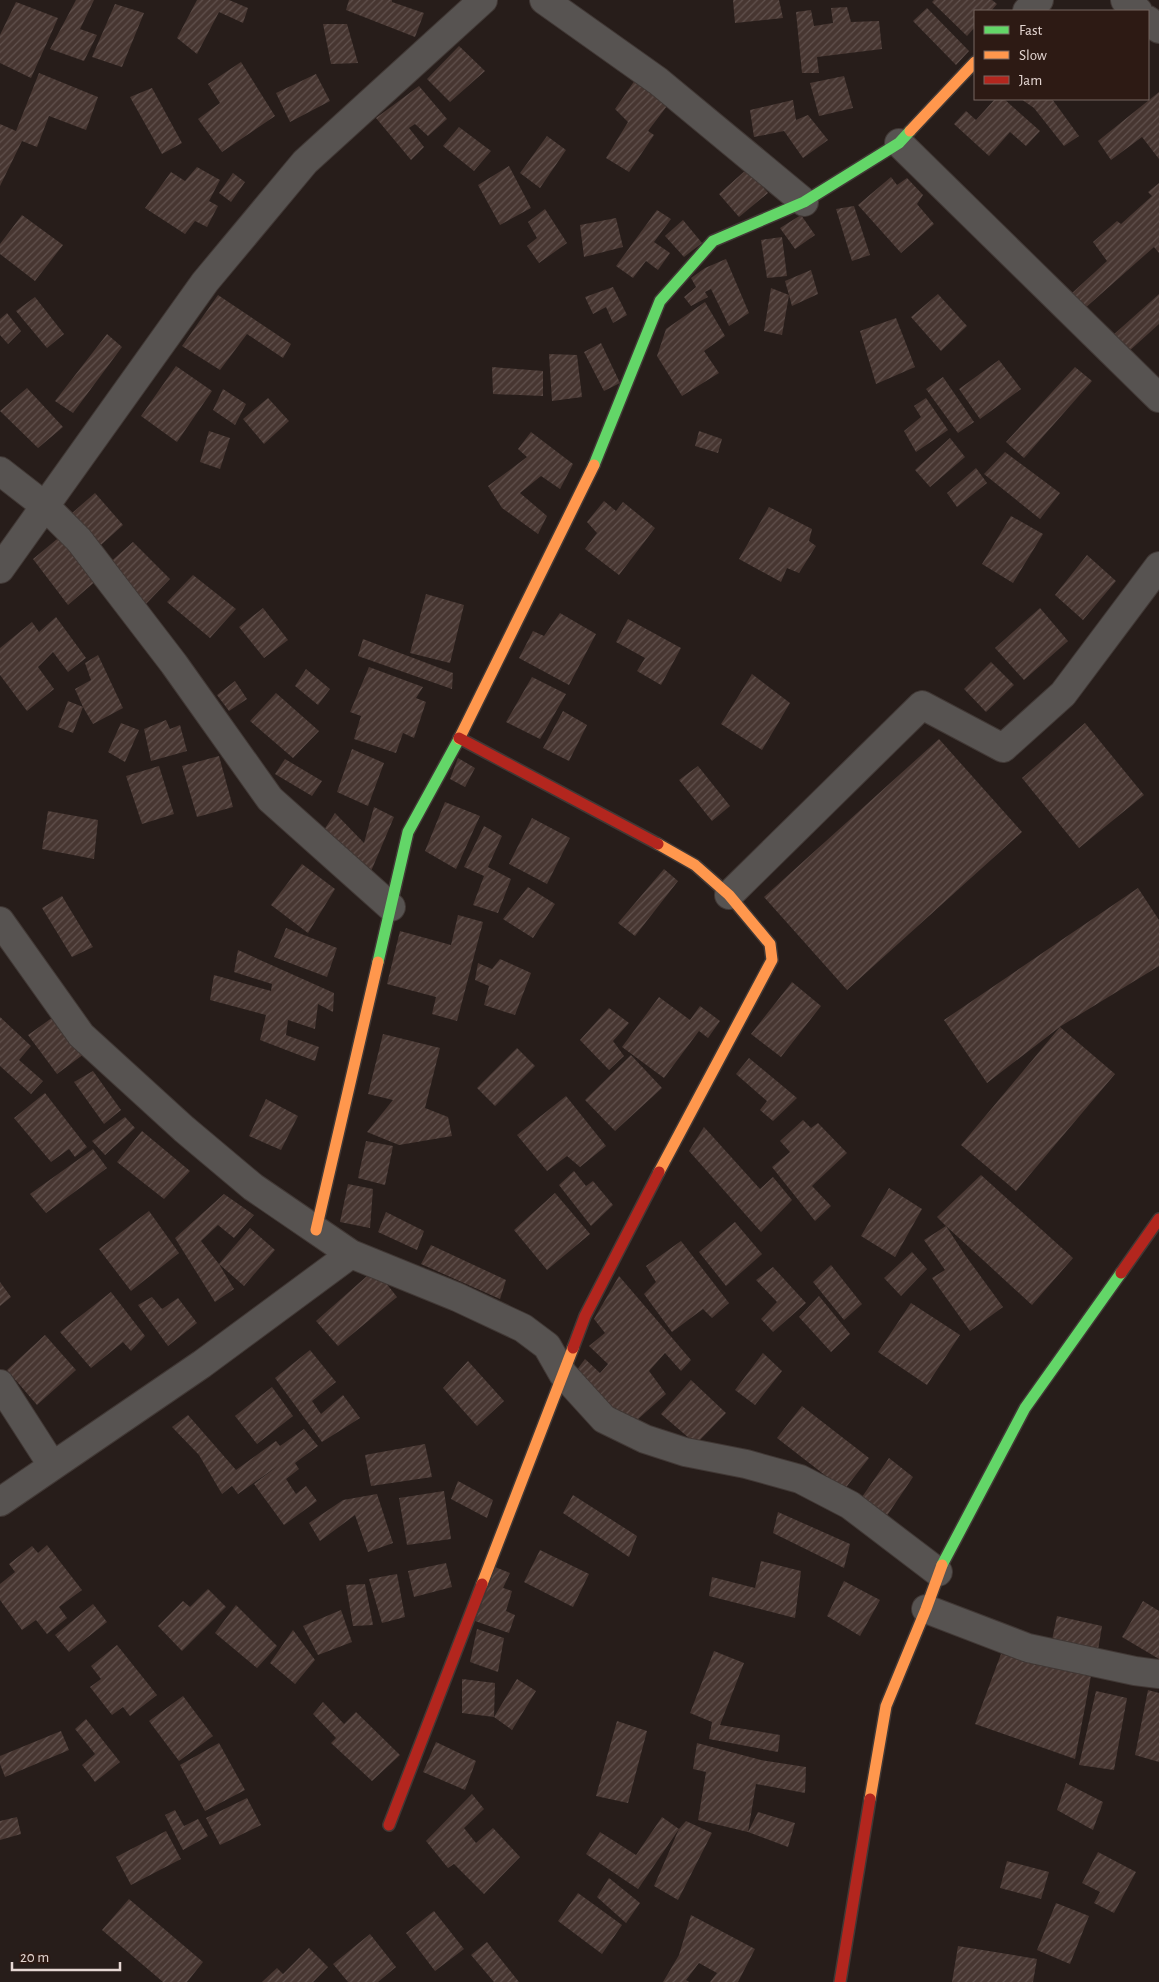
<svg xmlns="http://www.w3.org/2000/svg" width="1159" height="1982" font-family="'Alegreya Sans',sans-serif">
	<defs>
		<pattern id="building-hatch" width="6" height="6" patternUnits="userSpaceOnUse" patternTransform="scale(1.25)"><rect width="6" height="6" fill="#473631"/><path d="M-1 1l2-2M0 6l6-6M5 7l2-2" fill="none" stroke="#61524e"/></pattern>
	</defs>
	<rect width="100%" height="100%" fill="#271d1a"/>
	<path fill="url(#building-hatch)" d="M76,0H94L80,29L97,35L84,61L50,49Z
		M197,0H229L248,8L243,23L219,12L197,54L177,38Z
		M349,0H392V2L424,13L415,37L346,10Z
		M733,0H779L783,18L735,23Z
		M934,0H992L997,4L991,11H975V27L967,36L932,2Z
		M16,2L58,18L31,78L0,63V35Z
		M115,4L144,13L122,67L92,57Z
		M847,7L851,22L879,21L882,49L817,57L819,73H802L796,12L811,10L814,26L833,23L831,8Z
		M927,8L969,51L956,65L913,21Z
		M323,24H347L358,63L331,64Z
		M459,46L485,71L450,102L427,79Z
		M241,62L275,116L222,152L198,119L220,103L208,84Z
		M39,73L98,97L86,130L49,116L37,147L22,141L0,186V124L16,131Z
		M316,74L330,101L290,122L276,93Z
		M844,76L853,108L819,116L810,83Z
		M635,80L667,106L648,131L654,135L629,172L606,158L628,122L615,109Z
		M419,86L447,119L428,136L415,124L409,128L424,147L411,160L376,118Z
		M152,88L182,143L162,154L130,97Z
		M1159,92V159L1142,137L1111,160L1098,141Z
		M995,99H1004L1040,131L1026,146L1010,132L989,156L954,124L966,111L976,120Z
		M1021,99H1052L1079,136L1064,146L1034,108Z
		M793,100L796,120L808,115L828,140L803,158L784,131L754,137L750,110Z
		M459,127L491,151L474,171L443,146Z
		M547,136L566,150L540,188L520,173Z
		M509,166L531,208L500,225L478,185Z
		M197,167L220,180L209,201L218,206L207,227L195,221L185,234L145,208L171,172L185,181Z
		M747,169L768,193L739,217L719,194Z
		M233,173L245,182L231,202L219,193Z
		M891,177L897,185L907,178L923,195L917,204L934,224L901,253L858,205Z
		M1159,183V253L1154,247L1084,309L1071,294L1107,261L1093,242L1117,221L1121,224L1152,196L1148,192Z
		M854,206L870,255L852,261L836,209Z
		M545,209L567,243L539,263L527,246L537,238L528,222Z
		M657,210L671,219L654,242L670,253L658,270L646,261L633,278L616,266Z
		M22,215L63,245L35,281L0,254V244Z
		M801,215L815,235L795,249L780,228Z
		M616,218L623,247L584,257L580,225Z
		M683,220L702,243L684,257L665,236Z
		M782,237L787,276L767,278L761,240Z
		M726,259L749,313L729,326L711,289L705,292L708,297L691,306L684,297L696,287L691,278L705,268Z
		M811,270L818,294L792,306L789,295L782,335L764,331L771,288L789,295L785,281Z
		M613,287L627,315L613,323L606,307L593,314L585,297Z
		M938,294L967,326L941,351L911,317Z
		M1159,294V324L1127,353L1112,336Z
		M218,295L291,344L283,358L247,334L220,370L182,346Z
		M35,297L64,334L47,348L16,311Z
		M705,302L725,336L704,351L719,373L682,396L657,356L666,329Z
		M7,313L21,331L8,344L0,335V319Z
		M896,318L915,367L876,384L860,331Z
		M107,334L122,347L73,413L55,401Z
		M601,343L620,383L604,391L584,352Z
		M549,354L577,355L582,397L552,401Z
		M999,360L1021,389L980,419L959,389Z
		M176,366L212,391L177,442L141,416Z
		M492,367L543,371V396L493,394Z
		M1075,367L1092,381L1024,458L1006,442Z
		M943,377L974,422L958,433L926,389Z
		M27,388L63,427L38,448L0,411Z
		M223,389L246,404L235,425L213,410Z
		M268,398L289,421L264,444L243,419Z
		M926,398L948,430L916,452L904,431L921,417L914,406Z
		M209,431L230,438L220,469L200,462Z
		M699,431L722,439L718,453L695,446Z
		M531,432L573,464L560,489L541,476L520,493L547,516L538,534L502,508L488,486L527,457L518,449Z
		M950,438L965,457L930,487L915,470Z
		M1005,452L1060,493L1040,519L984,474Z
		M976,468L987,483L957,507L947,493Z
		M95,493L123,525L92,553L63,521Z
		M604,501L616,511L623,502L655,528L619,575L585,549L597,533L587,522Z
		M769,507L812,529L809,541L816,546L799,573L787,568L781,582L739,559Z
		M1011,516L1043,534L1013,583L982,564Z
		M62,535L97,580L68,605L33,559Z
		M133,542L170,579L145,605L107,565Z
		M1087,555L1116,581L1083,620L1055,595Z
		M193,575L236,609L210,638L167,602Z
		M426,594L464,605L450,663L410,653Z
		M263,608L288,640L264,658L239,627Z
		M1040,608L1068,641L1024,680L995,648Z
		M560,613L596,634L569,685L519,658L533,631L544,636Z
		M56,617L86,658L68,672L53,652L38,667L54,689L27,711L0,675V648L32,622L39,632Z
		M628,619L681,648L661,685L637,671L645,658L616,642Z
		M363,639L453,673L452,689L358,656Z
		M98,655L123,708L93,724L83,707L73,733L58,727L68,701L83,707L75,689L91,680L85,663Z
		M991,662L1014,685L986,712L964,689Z
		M369,667L423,687L416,698L426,702L414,738L403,733L396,753L354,739L361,716L350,712Z
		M306,669L330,689L318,705L295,686Z
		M752,674L790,703L762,750L721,724Z
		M532,677L566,694L540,739L506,722Z
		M235,681L247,699L229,711L217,695Z
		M276,693L319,731L293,758L250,721Z
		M563,711L587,725L569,761L543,748Z
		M166,720L170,729L180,725L187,751L151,761L144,729Z
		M121,723L139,730L125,762L108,752Z
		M1085,723L1144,795L1079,848L1022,778Z
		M939,739L1022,832L847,990L764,897Z
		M352,749L384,763L368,806L337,792Z
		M219,756L233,807L197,817L182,766Z
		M458,758L475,768L465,787L450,779Z
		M285,759L322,781L312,796L275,774Z
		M159,766L174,814L142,824L126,776Z
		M698,766L730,806L712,821L679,780Z
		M445,802L480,816L456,869L425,851Z
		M374,807L394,817L369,876L322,833L335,813L364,843Z
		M48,811L98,820L94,859L42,849Z
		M532,818L570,838L547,884L509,864Z
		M484,826L502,836L488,867L511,879L498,913L473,905L484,876L464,867Z
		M302,864L335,889L308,933L271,905Z
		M664,869L678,881L635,936L618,923Z
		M528,887L555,904L533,938L503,919Z
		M1138,888L1159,920V966L1061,1026L987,1083L944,1020Z
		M62,896L93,947L72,957L42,908Z
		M458,915L483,922L457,1021L432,1014L436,997L387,984L400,931L451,945Z
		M286,928L337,948L327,977L274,957Z
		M238,950L334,993L333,1012L318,1004L315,1029L288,1020L286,1035L319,1047L315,1061L260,1040L266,1015L210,1000L214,975L271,991L272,984L234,972Z
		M500,959L531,973L515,1015L484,1005L489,986L475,980L478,963L492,969Z
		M792,982L821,1006L781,1057L751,1034Z
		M659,997L690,1020L700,1006L720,1021L708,1038L699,1031L664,1078L622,1047Z
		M609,1008L629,1023L613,1041L624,1056L609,1070L580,1040Z
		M56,1015L84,1054L57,1074L28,1035Z
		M0,1017L31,1046L19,1060L43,1081L31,1094L0,1066Z
		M1060,1027L1115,1074L1016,1191L961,1145Z
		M383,1034L440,1048L425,1108L448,1117L452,1136L399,1145L367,1132L393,1100L368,1094Z
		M517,1048L535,1066L495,1106L477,1088Z
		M631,1055L662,1088L615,1131L585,1100Z
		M749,1058L797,1098L773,1121L760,1110L767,1101L736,1074Z
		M93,1071L121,1110L104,1124L74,1082Z
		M45,1093L87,1147L75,1157L69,1149L51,1162L14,1118Z
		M566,1096L606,1146L580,1167L567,1156L547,1171L517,1135Z
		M266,1099L298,1116L281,1150L249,1136Z
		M125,1117L135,1128L105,1155L92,1141Z
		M803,1120L811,1128L818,1123L847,1153L812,1186L831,1206L815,1221L772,1167L790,1152L780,1141Z
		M704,1127L760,1189L773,1177L792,1200L761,1232L689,1151Z
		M142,1131L190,1171L164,1199L117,1162Z
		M366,1141L393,1146L385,1185L358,1178Z
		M93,1149L107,1168L46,1213L30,1194Z
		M574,1171L586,1186L593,1181L613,1205L591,1226L559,1185Z
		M981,1175L1073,1258L1032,1305L946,1226L965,1255L1003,1307L970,1331L932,1278L945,1270L924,1240L946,1226L937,1217Z
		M348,1184L373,1189L370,1228L340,1222Z
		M889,1188L922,1209L895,1257L861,1236Z
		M555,1193L590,1234L547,1270L514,1230Z
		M224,1194L254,1215L234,1238L218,1225L201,1241L219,1264L234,1289L215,1302L175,1238Z
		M149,1211L179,1253L131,1291L99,1249Z
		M386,1212L424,1231L417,1250L378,1232Z
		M735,1222L762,1254L726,1286L699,1252Z
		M250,1228L275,1250L244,1286L219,1264Z
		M681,1241L729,1303L712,1318L703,1309L672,1332L644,1294L656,1282L646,1266Z
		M431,1245L506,1280L500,1299L421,1264Z
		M912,1252L927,1269L901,1296L884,1278Z
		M831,1265L862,1304L844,1320L813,1282Z
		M773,1267L806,1303L773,1332L761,1319L777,1302L756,1280Z
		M375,1269L397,1297L338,1346L316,1321Z
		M619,1276L691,1360L681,1371L665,1353L649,1371L666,1394L627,1429L576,1371L585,1359L600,1373L608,1364L589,1346L605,1333L594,1319Z
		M0,1282L11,1297L0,1306Z
		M111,1292L145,1336L131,1351L123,1342L91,1368L60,1332Z
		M819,1296L850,1334L831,1352L799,1317Z
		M152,1297L162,1309L178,1298L197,1323L168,1346L138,1305Z
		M911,1303L960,1335L927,1385L878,1352Z
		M45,1335L76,1370L37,1405L7,1370Z
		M310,1350L336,1382L312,1401L321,1414L343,1395L360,1418L322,1442L275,1378Z
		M763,1353L782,1371L755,1405L735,1390Z
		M468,1361L504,1401L477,1426L443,1388Z
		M691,1380L726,1413L696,1444L661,1414Z
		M272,1387L293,1416L257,1444L235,1416Z
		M802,1406L869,1458L844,1490L777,1438Z
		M188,1415L236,1470L276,1441L280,1446L304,1429L318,1446L295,1463L299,1469L286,1479L296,1494L306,1486L317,1501L284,1525L254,1484L279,1465L238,1494L232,1486L222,1494L199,1455L172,1427Z
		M425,1444L432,1477L371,1486L365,1455Z
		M889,1458L913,1477L886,1517L862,1497Z
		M458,1481L493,1500L487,1518L451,1499Z
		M444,1491L451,1539L407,1545L399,1498Z
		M377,1494L393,1543L368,1552L355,1515L320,1541L309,1523L343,1500Z
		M573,1495L637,1536L629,1557L563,1513Z
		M778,1512L850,1544L844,1568L773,1533Z
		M47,1545L82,1590L59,1607L67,1618L47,1634L36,1620L22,1630L0,1600V1584L15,1572L9,1564L32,1546L38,1553Z
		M540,1550L589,1574L573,1607L524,1582Z
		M761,1561L801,1571L795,1618L709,1596L712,1577L755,1588Z
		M446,1563L452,1587L414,1597L408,1571Z
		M495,1567L510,1573L503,1588L512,1591L506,1611L515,1615L509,1633L475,1621Z
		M397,1574L405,1617L382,1623L369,1579Z
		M844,1581L880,1600L860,1636L827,1616Z
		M365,1584L373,1625L353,1626L346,1585Z
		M208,1589L226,1607L182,1651L158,1626L183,1601L190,1607Z
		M1143,1601L1159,1611V1659L1122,1637Z
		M93,1604L107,1622L69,1652L55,1635Z
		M236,1605L277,1646L257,1668L215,1633Z
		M341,1610L352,1642L318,1655L303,1626Z
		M1057,1616L1102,1626L1098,1650L1052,1640Z
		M477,1629L504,1638L498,1672L470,1662Z
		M293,1630L315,1660L295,1684L270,1663Z
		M117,1645L157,1695L130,1716L123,1707L112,1715L90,1687L101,1679L91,1666Z
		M714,1651L744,1663L720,1725L780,1735L778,1752L709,1739L712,1722L690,1713Z
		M1001,1654L1091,1676L1075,1759L975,1724Z
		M462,1679L495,1683L494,1717L517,1679L536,1691L512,1730L494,1717L462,1713Z
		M1148,1690L1159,1693V1762L1135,1755Z
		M1096,1691L1127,1698L1114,1770L1079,1765Z
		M183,1696L213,1736L179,1761L149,1721Z
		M323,1702L344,1724L356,1712L400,1755L372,1781L331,1743L336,1738L313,1714Z
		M86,1719L120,1762L95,1782L82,1765L95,1754L75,1729Z
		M617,1721L647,1731L628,1803L596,1796Z
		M61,1731L69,1750L5,1777L0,1764V1756Z
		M436,1742L476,1761L465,1790L423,1772Z
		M219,1743L245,1790L205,1811L180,1765Z
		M697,1743L761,1760L806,1767L805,1793L756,1784L748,1832L698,1820L706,1772L693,1769Z
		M1066,1783L1103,1802L1093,1830L1057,1810Z
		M472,1794L484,1809L464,1828L476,1843L493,1828L520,1857L484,1894L454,1864L448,1868L426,1841Z
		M247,1798L261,1825L220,1845L206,1818Z
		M175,1810L184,1826L198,1819L208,1836L183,1850L165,1815Z
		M758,1812L795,1823L788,1847L748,1832Z
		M17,1817L21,1834L0,1840V1821Z
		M662,1817L679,1829L686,1821L712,1833L678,1900L654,1886L679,1829L638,1889L586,1854L600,1832L636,1855Z
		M166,1831L181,1859L131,1885L116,1857Z
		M1098,1852L1136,1872L1114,1913L1094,1903L1100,1892L1082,1883Z
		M1007,1861L1049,1872L1041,1899L1000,1888Z
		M609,1878L640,1903L626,1923L597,1897Z
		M578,1893L622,1925L602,1954L558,1921Z
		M129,1899L203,1962L187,1982H163L102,1930Z
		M1056,1903L1089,1916L1070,1964L1037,1950Z
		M434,1911L464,1949L435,1971L406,1933Z
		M691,1915L755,1949L738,1982H710L717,1973L699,1963L686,1980L689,1982H663L679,1955Z
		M370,1934L396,1967L378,1982H348L333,1964Z
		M487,1942L519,1982H494L471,1955Z
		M958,1946L1037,1959L1033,1982H952Z
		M309,1948L328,1967L313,1982H262L277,1968L283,1974Z"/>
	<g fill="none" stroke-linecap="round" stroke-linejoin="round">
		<g stroke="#413835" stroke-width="30">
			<path id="street" d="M544,0L658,81L804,202
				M1125,0L1138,11
				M1027,11L1039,0
				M1148,20L1159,29
				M899,143L1159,398
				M0,471L45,506L79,540L174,664L270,799L391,907
				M0,569L205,282L305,162L483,0
				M729,895L922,705L1003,748L1063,694L1159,566
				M0,921L81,1035L184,1129L253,1187L351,1254L457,1297L523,1328L547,1346L563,1374L604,1419L645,1439L685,1452L746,1464L800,1479L850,1505L938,1572
				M0,1384L52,1465
				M0,1502L202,1364L351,1254
				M926,1609L1028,1648L1135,1671L1159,1674"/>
		</g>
		<g stroke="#413835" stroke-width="14">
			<path id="fast" d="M594,465L660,301L713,241L804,202L899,143L910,131
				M378,962L408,832L459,739
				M942,1565L1025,1408L1121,1273"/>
		</g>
		<g stroke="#413835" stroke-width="14">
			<path id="slow" d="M910,131L975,62
				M459,739L594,465
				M658,844L695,865L729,895L770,944L772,960L659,1172
				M316,1230L378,962
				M482,1584L573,1348
				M870,1799L886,1706L926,1609L942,1565"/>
		</g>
		<g stroke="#413835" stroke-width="14">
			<path id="jam" d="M459,738L658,844
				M1121,1273L1159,1219
				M573,1348L585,1316L659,1172
				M389,1825L482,1584
				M840,1982L870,1799"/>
		</g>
		<use href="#street" stroke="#575351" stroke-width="28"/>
		<use href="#fast" stroke="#63d668" stroke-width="11"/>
		<use href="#slow" stroke="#ff974d" stroke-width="11"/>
		<use href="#jam" stroke="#b3261e" stroke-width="11"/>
	</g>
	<rect x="974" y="10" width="175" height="90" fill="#2d1a14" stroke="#776660"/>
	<rect x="984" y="26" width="25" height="8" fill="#63d668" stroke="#776660"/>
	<text x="1019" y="35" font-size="15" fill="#e5d7d3">Fast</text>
	<rect x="984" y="51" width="25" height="8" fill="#ff974d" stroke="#776660"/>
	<text x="1019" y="60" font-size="15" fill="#e5d7d3">Slow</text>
	<rect x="984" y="76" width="25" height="8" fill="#b3261e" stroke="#776660"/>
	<text x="1019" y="85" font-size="15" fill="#e5d7d3">Jam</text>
	<path d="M12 1962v8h108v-8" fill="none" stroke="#e5d7d3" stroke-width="2.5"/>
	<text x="20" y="1962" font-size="15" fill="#e5d7d3" stroke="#2d1a14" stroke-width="4" paint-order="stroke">20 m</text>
</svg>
